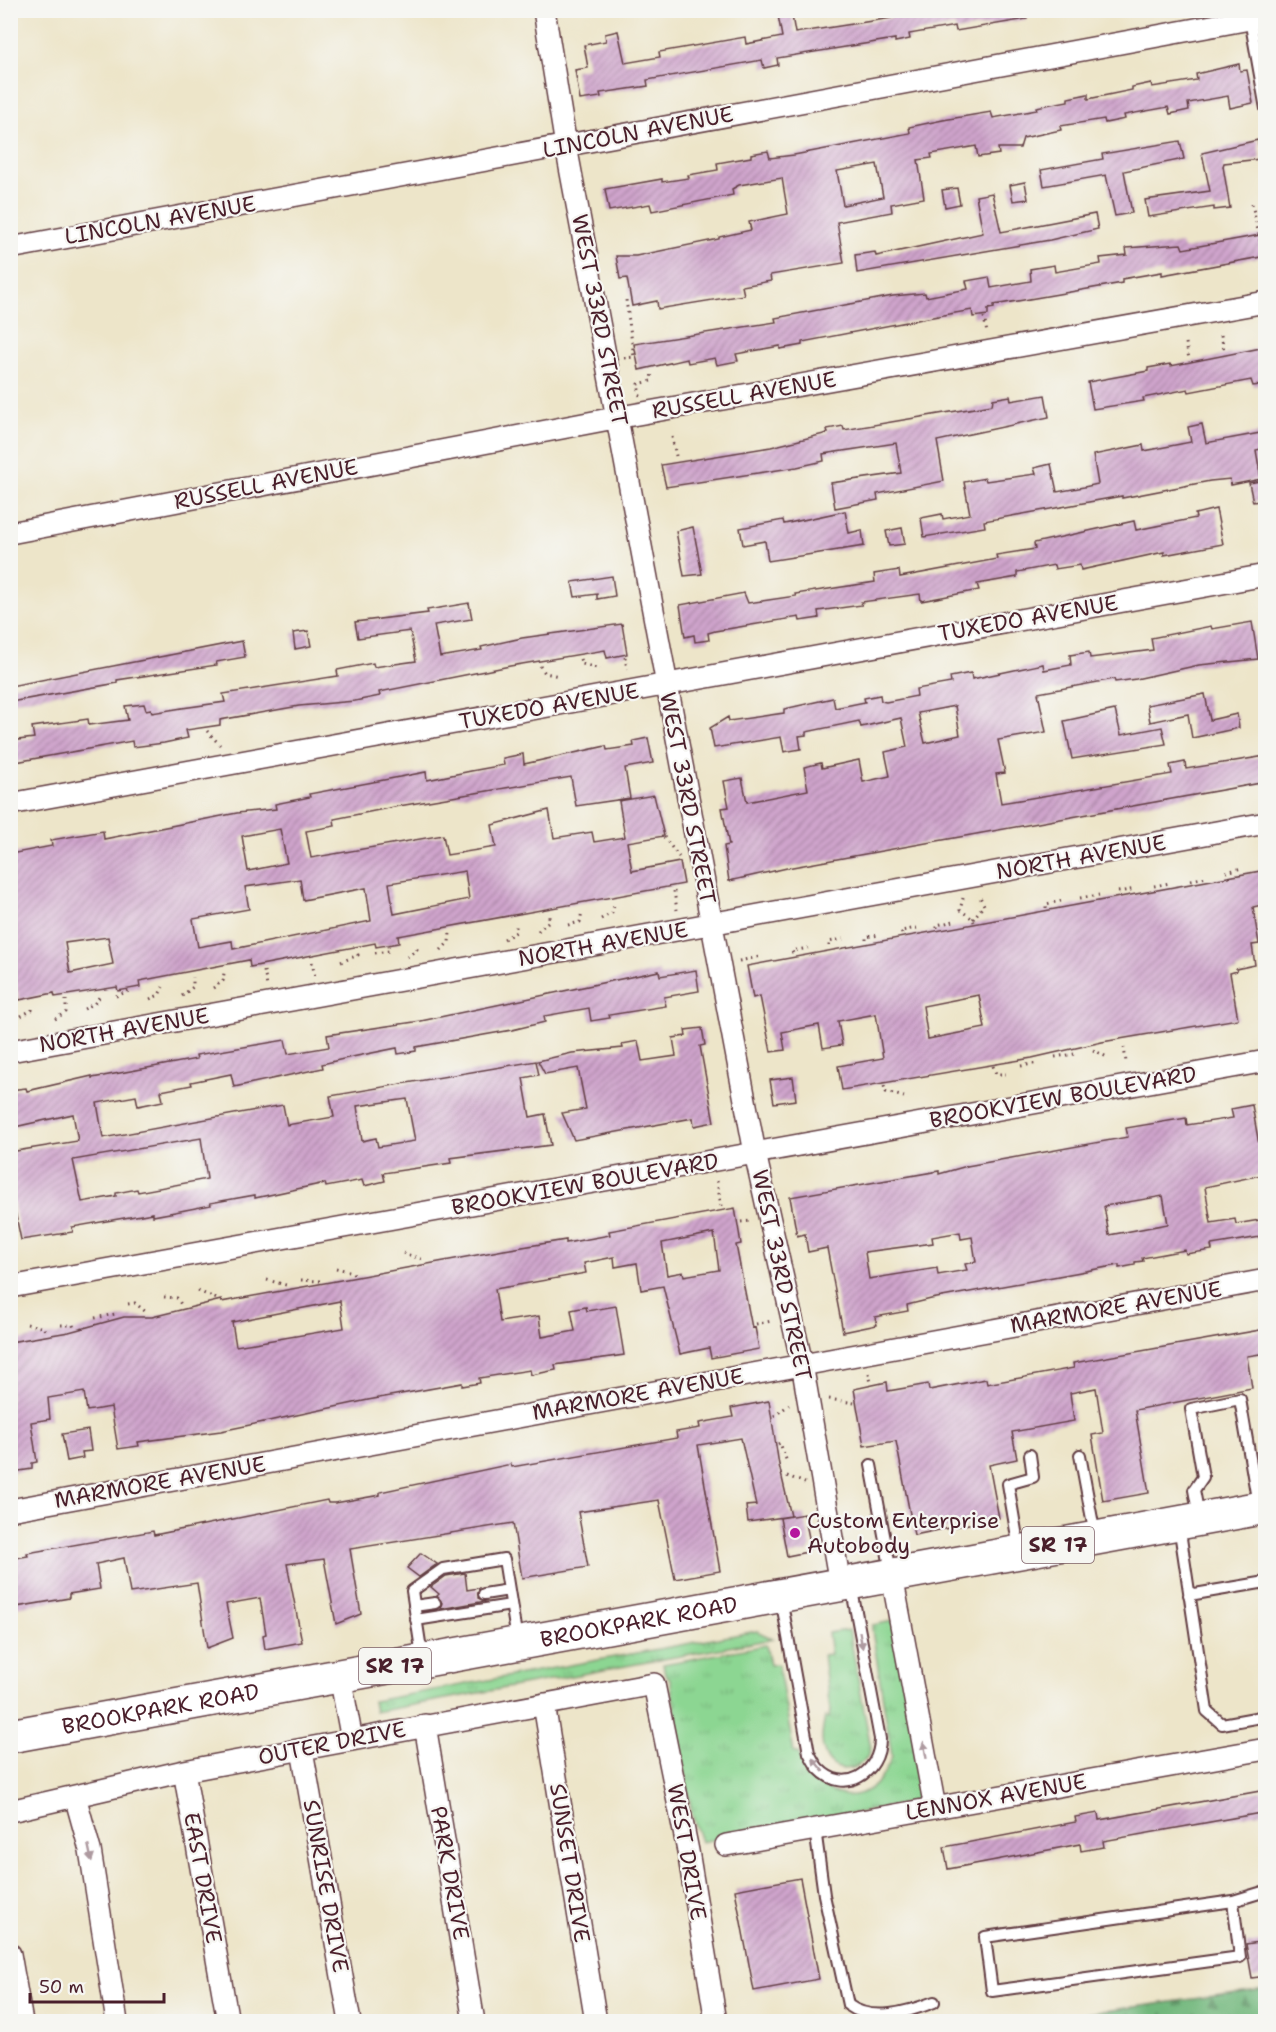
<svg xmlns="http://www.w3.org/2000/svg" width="1276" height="2032" font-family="'Shantell Sans',sans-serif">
	<defs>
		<pattern id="grass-tufts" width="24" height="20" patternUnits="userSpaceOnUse" patternTransform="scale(1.5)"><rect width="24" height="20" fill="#8cd692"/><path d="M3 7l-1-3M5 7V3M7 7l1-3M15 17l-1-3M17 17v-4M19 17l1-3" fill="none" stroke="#7ab77e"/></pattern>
		<pattern id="forest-firs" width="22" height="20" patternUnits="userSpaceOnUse" patternTransform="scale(1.5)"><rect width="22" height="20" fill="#71b77c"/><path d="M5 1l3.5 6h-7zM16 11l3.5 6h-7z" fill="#5f9466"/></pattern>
		<pattern id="building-hatch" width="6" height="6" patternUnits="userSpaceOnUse" patternTransform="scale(1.5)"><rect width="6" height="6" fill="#cfa4cc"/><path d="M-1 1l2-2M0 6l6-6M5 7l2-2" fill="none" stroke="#aa85a6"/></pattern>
	</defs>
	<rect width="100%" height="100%" fill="#f6f6f2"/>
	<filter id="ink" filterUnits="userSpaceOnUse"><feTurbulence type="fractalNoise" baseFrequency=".0167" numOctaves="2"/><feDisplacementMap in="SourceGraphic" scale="12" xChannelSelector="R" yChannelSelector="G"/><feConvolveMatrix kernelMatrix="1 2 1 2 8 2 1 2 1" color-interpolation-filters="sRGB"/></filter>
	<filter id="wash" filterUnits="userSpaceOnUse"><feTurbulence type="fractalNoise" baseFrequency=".008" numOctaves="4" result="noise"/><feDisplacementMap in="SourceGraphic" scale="24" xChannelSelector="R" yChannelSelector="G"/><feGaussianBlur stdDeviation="1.35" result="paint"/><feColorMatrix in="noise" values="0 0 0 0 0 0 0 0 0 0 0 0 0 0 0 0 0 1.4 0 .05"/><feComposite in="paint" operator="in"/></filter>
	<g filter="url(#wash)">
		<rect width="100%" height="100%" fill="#ede5c9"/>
		<path fill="url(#grass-tufts)" stroke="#6b7a5e" stroke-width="1.5" d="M898,1620L930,1799L701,1842L692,1814L670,1679L665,1674L663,1664L766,1645L770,1665L778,1664L794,1753H798C818,1805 874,1813 892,1756L872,1630V1625Z
			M849,1630L871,1748C865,1772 831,1778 824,1751C820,1740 823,1728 825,1717L829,1718L830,1710L823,1655L831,1654L828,1633Z
			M757,1631L773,1639L375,1712L373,1701Z"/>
		<path fill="url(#forest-firs)" stroke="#5e6b54" stroke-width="1.5" d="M1265,1989V2021H1032Z"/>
		<g id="blocks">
			<path fill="url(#building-hatch)" fill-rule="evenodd" d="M777,10H791L795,33L891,18V16L919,10H1026L1027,19L956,31L955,26L909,34L910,39L895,42V39L777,58L778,65L764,68L762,60L647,80L648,86L600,93L601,97L580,100L575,70L588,68L584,45L606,41L605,34L618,31L625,63L660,57L659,52L745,37L746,44L782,37Z
				M1239,64L1240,71L1247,70L1253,103L1230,108L1228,96L1188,103L1189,110L1170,114L1168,107L1124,115L1125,119L1105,123L1104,119L1060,126L1061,130L1023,138L1020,148H998L999,154L978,157L976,146L931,154L932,158L918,160L924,198L891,204L892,212L837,222L844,263L770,275L771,281L742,286L744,295L658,309L657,301L632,306L627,278L620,279L616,256H636L719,239V237L751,230L749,222L788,214L782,178L739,185L732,189L733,195L652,211L650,204L609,211L605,189L662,179V182L689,178L688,175L718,170L717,163L751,157V154L768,151L770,158L794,155L910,133L909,127L943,120L991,112L993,118L1037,110L1036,107L1068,101V98L1088,94V99L1132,90V87L1151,83L1152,87L1197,80L1196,74ZM877,164L883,197L843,205L837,171Z
				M1258,140L1260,159L1224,163L1223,166L1230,208L1214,210V207L1148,217L1145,200L1210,191L1202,153Z
				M1180,141L1184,159L1124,171L1132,213L1115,216L1106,175L1044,186L1041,170L1103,159L1102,154Z
				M1025,182L1028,199L1013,201L1010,185Z
				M957,188L960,204L945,207L942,190Z
				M992,193L1001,232L1095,214L1098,229L1050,240L857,273L855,255L875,252L876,256L983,233L976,196Z
				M1266,234V256L1162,275V272L1122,279V283L994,305V308L988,309V315L973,317L972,310L938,316L802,342V345L780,349V346L736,354L738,361L717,365L715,358L688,363L687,359L639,370L634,344L776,322L775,318L893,296L925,293L926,297L968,289L966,281L989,277L991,288L1031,281L1030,269L1054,265L1055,272L1101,264L1100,258L1127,255L1126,248L1181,244L1183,249Z
				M1266,347V384L1253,386L1251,380L1189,392L1188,389L1143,398L1144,401L1093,409L1088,382L1148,371V368L1170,364L1171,366Z
				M1045,395L1049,417L937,441L944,481L877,494L878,500L835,508L831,483L901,473L896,443L823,454L824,461L797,467L666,487L661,465L771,447L828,433L827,429L843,426L844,430L992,405L993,399L1010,396L1011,401Z
				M1202,424L1206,443L1266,432V448L1256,450L1261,479L1231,485L1230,479L1210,481L1122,498V496L984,521L985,527L924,537L921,518L942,514L943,519L970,514L964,482L985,478L986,481L1036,474L1034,468L1051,464L1057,492L1084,487L1098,484L1093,455L1143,445L1144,451L1191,442L1188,427Z
				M1266,480V500L1253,502L1249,483Z
				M1216,509L1223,544L1164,555V552L1081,570L1080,565L1055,569L1054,565L1017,572V577L977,584L979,590L921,601L920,594L861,602L862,605L818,611L819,618L800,621L799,617L715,631L708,633L709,640L695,642L694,635L685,637L680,605L744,593L748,603L796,596L795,594L875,582L874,574L899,570L900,577L997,559L996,555L1035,549L1034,543L1134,521L1136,530L1196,518L1195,514Z
				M845,511L849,533L862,530L864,546L768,561L765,541L743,545L740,528L783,520L784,524Z
				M693,527L702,574L684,576L676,531Z
				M902,528L905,544L889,546L886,531Z
				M612,576L615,596L597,599V594L575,597L572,582Z
				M469,603L472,619L434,625L440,657L482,650L481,647L522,638L622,624L627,654L607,658L605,650L510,666L379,692L380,696L355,701L299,706L220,720V725L186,730L188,738L164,743L133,747L132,741L10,763V741L34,738L32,727L88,719L89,725L128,720L125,706L144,704L146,710L151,709L152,713L182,708L225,702L223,694L338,676L337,670L373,663L374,667L416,661L410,631L358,638L355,622L428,613L427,610Z
				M1252,622L1258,659L1199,665L1136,679L1115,682L1114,679L1038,693L1046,732L998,740L1005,773L996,774L1001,803L1172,774L1170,765L1185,762L1186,769L1266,756V782L787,868L729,881L724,846L729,845L722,808L729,807L724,781L742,778L747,802L808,790L804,767L821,763L822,768L859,760L863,782L890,776L885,752L907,747L901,718L861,727L859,721L806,732V735L799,736L801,749L784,752L781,737L714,748L710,728L728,717L729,721L784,713V709L833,698L835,708L865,702L864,698L880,695L881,701L886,702L917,696L916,689L951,683L950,677L971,673L972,679L1043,664L1044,670L1071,665L1070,655L1089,652L1090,658L1153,650L1151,638L1211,626L1212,629ZM955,706L960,735L925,743L918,713Z
				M308,631L311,646L295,649L293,633Z
				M242,641L245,657L216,662L217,665L117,680V683L10,702V686Z
				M1205,694L1210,720L1237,714L1239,728L1192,738L1188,714L1150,722L1147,705Z
				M1115,710L1121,735L1162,727L1166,744L1072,759L1064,721Z
				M648,738L653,763L625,768L630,798L576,806L571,777L399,806L334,819L335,826L306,831L311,858L443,835L447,855L496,847L492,825L549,810L554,838L592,832L594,842L625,837L619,801L654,795L664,836L627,842L632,871L680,862L684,884L398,936L399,943L376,947L375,943L250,967L249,960L139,981L140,987L118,991L117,987L55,997L54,993L19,1000L10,956V936L13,935L10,920V854L52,846L51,840L103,831L104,839L237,813L276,809L275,804L310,797L309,794L405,776L426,772L427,780L471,771L504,765L503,758L523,754L524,764L606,746L607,750L634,746L633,741ZM280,829L287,863L248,871L242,836ZM465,871L469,899L394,914L389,883ZM300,879L303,900L366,888L371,921L233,949L232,941L198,947L193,919L249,909L245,887ZM108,937L113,964L70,973L65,943Z
				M1266,870V904L1253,907L1259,944L1252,945L1255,965L1236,969L1237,971L1230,973L1238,1019L1102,1042L1032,1058L842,1090L838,1066L883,1058L876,1014L838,1021L842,1045L823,1048L819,1025L782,1032L785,1050L771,1052L760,996L753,998L747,966ZM979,995L985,1028L928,1039L923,1006Z
				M696,970L699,991L664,997L666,1006L609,1015L610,1018L591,1021L589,1008L544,1016L545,1022L512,1030L416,1047V1051L398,1054L397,1048L352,1057L322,1064L323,1068L234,1087L231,1074L191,1082L192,1085L161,1091L163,1101L138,1106L136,1096L97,1103L103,1138L283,1105L287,1125L334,1117L330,1096L536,1061L539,1075L523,1078L530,1117L545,1114L551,1145L450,1158L451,1163L383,1173L385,1181L364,1186L362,1180L326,1187L325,1183L255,1198V1195L210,1203L211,1205L175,1212L153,1216V1213L72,1227L73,1232L21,1240L10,1187V1152L78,1141L73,1114L10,1128V1090L26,1088L27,1091L92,1076V1078L197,1059L196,1055L285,1040L288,1054L329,1047L327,1035L421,1021L659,971L660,976ZM407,1099L415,1141L378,1147L376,1138L362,1141L357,1106ZM201,1138L207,1179L138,1192L137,1189L116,1193V1196L82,1202L73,1160Z
				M702,1028L705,1045L700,1046L714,1122L694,1126L693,1118L574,1140L562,1113L586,1109L578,1068L545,1074L538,1061L572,1053L623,1048L622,1044L638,1041L642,1061L676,1056L673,1038L686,1036L685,1030Z
				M793,1077L796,1100L774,1103L770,1080Z
				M1252,1105L1261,1156L1266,1155V1174L1205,1187L1211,1223L1235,1219L1236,1224L1266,1219V1236L1211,1245L1212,1250L1186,1254L1185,1250L1142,1258L1143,1261L1135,1262V1265L1119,1268V1265L931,1299L907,1305L908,1311L875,1317L877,1325L843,1332L827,1248L808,1252L805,1234L797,1236L790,1197L939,1171V1174L967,1166L1128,1137L1126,1128L1186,1118L1187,1125L1233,1118L1231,1109ZM1163,1196L1168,1224L1109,1235L1104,1206ZM960,1232L961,1239L972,1237L976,1262L965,1264L967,1270L938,1275L937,1268L869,1279L865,1252L933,1243L932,1237Z
				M735,1208L741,1244L736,1245L752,1328L755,1327L759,1349L711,1358L709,1348L680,1354L663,1286L641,1290L637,1263L615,1267L614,1257L584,1263L586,1273L495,1289L500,1322L539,1316L542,1337L575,1331L571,1310L586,1307L587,1311L616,1306L624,1355L555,1365L556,1370L531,1375L530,1370L479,1378L480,1383L462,1386V1383L368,1400L221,1431L138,1442L139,1446L118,1449L111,1407L87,1411L84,1392L48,1398L50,1419L31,1422L37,1462L32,1463V1469L13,1472L10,1454V1342L69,1332L124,1317H152L221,1300V1302L504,1250L566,1240V1243L610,1235L609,1231ZM714,1233L719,1270L684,1276L683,1272L667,1275L662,1243ZM340,1301L344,1328L236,1346L232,1322Z
				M1266,1329V1353L1247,1356L1252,1388L1135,1410L1149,1493L1103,1501L1092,1435L1103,1433L1096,1388L1070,1393L1074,1421L1012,1432L1017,1459L989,1465L999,1518L914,1535L896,1441L864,1446L854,1389L887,1382L888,1391L928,1384L929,1390L986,1379L987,1384L1074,1368L1073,1363Z
				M769,1401L779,1465L791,1516L748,1522L746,1506L756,1505L741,1438L698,1445L720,1571L675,1579L659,1500L578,1512L588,1567L522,1578L513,1523L350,1549L361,1614L336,1624L324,1559L287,1564L302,1642L265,1649L263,1635L266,1634L260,1598L226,1604L233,1638L207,1648L197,1583L130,1593L124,1558L96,1564L100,1589L69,1594V1598L10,1608V1559L28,1556L27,1553L153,1531L154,1535L327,1500L328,1503H335L380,1495V1492L511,1464L512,1467L677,1438L676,1432L700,1428L699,1423L733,1417L731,1408Z
				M88,1430L91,1451L82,1452L83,1458L67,1461L62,1434Z
				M804,1514L811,1547L807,1552L787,1556L780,1518Z
				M421,1553L437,1564L419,1577L407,1568Z
				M465,1573L467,1590L479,1588L478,1598L486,1601L440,1609L442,1603L437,1596L439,1594L431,1587L446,1576Z
				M1266,1790V1812L1103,1841L1104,1847L1081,1851L1080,1844L948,1869L944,1847L1076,1822L1075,1817L1098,1813L1099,1820Z
				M800,1878L819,1979L754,1991L735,1890Z
				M1266,1941V1976L1252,1978L1246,1944Z"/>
		</g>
	</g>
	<g filter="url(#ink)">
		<use href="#blocks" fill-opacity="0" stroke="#623d43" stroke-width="1.5"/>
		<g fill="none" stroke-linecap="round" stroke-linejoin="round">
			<g stroke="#623d43" stroke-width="14">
				<path id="service" d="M1250,19L1266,109
					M1080,1455L1095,1535
					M871,1465L891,1572
					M1199,1516L1194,1490L1203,1477L1191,1409L1240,1399L1258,1505
					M1179,1525L1207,1711L1222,1724L1266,1716
					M1019,1549L1008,1484L1033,1477L1030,1455
					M484,1594L509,1590
					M1189,1595L1266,1582
					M781,1598L809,1753C812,1758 815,1765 819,1769C844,1795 880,1774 880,1739L851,1585
					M414,1606L435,1603
					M416,1620L511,1605
					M422,1656L412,1591L443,1569L504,1559L517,1640
					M815,1829L824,1895L848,2005C872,2023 908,2012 934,2002
					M1233,1901L1240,1957L992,1991L985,1937Z
					M1233,1901L1266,1891"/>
			</g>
			<g stroke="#623d43" stroke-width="24">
				<path id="minor" d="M544,10L566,146L715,941L755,1153L802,1364L840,1584
					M10,248L1266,16
					M10,533L604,420L1266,302
					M10,804L1266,575
					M10,1051L1266,823
					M10,1287L1266,1061
					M10,1510L1266,1280
					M892,1576L935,1808
					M340,1676L352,1740
					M544,1704L596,2022
					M425,1725L474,2022
					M302,1750L350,2022
					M184,1771L228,2022
					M75,1796L90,1850L117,2022
					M10,1811L184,1771L654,1684L688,1851L716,2022
					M726,1845L1266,1749
					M10,1954L22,2022"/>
			</g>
			<g stroke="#623d43" stroke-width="36">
				<g id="primary">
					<path id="s1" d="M10,1736L1266,1507"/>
				</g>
			</g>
			<path stroke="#623d43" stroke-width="3" stroke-dasharray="1.5 4.5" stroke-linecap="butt" d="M1252,204L1266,267
				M984,317L987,333
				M1221,335L1224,350
				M1186,343L1189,359
				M624,358L634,357L626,300
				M640,396L638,384L651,381L652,371
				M672,437L676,456
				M625,657L627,669
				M580,659L582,664L600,669
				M540,666L545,673L559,676
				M207,731L220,745
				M664,837L679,857
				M1262,867L1266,866
				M1226,872L1242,868
				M1191,880L1207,877
				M1154,886L1170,883
				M674,891L677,910
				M1118,892L1135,889
				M963,898L960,910L973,919L974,922
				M1080,898L1099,895
				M1046,908V904L1061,901
				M601,919L612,913L614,906
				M973,919L984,905L979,895
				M568,925L580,922L582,911
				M937,928V925L954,921
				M538,931L549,921V913
				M902,934L901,931L917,928
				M504,939L516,932V923
				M866,940V937L880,935
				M829,946V942L843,939
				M441,950L449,942L450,933
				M375,953L389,951L388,946
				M793,953L792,951L808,948
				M407,957L417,949L418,944
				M739,961L759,957L760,960
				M312,962L315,977
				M341,962L358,955L357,953
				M264,971L267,986
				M213,988L223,981L224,973
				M116,996L129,991
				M182,996L193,987V977
				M150,999L159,995L163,987
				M84,1009L94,1004L100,996
				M21,1016L32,1010V1006
				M55,1019L66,1012V1000
				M1124,1047L1126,1062
				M1093,1050L1107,1057
				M1055,1057L1074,1054
				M993,1066L996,1074H1006
				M1021,1066L1038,1063
				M884,1086L886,1092L904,1097
				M717,1181L721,1206
				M741,1222L751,1221
				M403,1253L421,1259
				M336,1268L353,1272L354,1275
				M267,1280L286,1285
				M301,1280L320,1281
				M198,1291L217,1299
				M164,1297L177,1298L182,1306
				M128,1304L135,1303L146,1312
				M95,1318L115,1314
				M27,1324L44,1328L45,1332
				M756,1324L772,1321
				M61,1325H73L74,1328
				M869,1373L871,1383
				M829,1399L854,1403
				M774,1416L789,1405
				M778,1444L780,1443L787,1462
				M787,1476L805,1483"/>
			<use href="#service" stroke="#fff" stroke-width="10"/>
			<use href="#minor" stroke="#fff" stroke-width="21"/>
			<use href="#primary" stroke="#fff" stroke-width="33"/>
		</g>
		<defs><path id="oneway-solid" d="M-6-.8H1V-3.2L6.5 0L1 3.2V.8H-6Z" transform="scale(1.5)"/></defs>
		<g fill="#ae9aa0">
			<use href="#oneway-solid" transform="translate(861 1640) rotate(80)"/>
			<use href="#oneway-solid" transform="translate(925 1750) rotate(-100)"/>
			<use href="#oneway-solid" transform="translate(818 1765) rotate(-129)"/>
			<use href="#oneway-solid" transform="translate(90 1853) rotate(78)"/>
		</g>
	</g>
	<circle fill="#b5179e" stroke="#f6f6f2" stroke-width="2" cx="795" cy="1533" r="6"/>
	<g text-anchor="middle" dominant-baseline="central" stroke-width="4.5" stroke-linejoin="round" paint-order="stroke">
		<g fill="#f6f6f2" stroke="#7e6067" stroke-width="1.5">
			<rect x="1022" y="1527" width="72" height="36" rx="4.5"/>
			<rect x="359" y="1648" width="72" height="36" rx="4.5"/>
		</g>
		<g font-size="21" font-weight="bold" fill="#4a1f2b">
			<text x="1058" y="1545">SR 17</text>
			<text x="395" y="1666">SR 17</text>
		</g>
		<g font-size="22" fill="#4a1f2b" stroke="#f6f6f2">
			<text transform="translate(638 132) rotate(-11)">LINCOLN AVENUE</text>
			<text transform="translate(160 220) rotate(-10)">LINCOLN AVENUE</text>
			<text transform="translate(600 320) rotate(79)">WEST 33RD STREET</text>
			<text transform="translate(744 395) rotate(-10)">RUSSELL AVENUE</text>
			<text transform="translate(266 484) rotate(-11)">RUSSELL AVENUE</text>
			<text transform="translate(1028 618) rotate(-10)">TUXEDO AVENUE</text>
			<text transform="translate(549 706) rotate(-10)">TUXEDO AVENUE</text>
			<text transform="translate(688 798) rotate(79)">WEST 33RD STREET</text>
			<text transform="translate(1081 857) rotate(-10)">NORTH AVENUE</text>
			<text transform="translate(603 944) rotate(-10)">NORTH AVENUE</text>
			<text transform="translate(124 1030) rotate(-10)">NORTH AVENUE</text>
			<text transform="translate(1063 1097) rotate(-10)">BROOKVIEW BOULEVARD</text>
			<text transform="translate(585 1184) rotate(-10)">BROOKVIEW BOULEVARD</text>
			<text transform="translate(782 1275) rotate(78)">WEST 33RD STREET</text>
			<text transform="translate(1116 1307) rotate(-10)">MARMORE AVENUE</text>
			<text transform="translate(638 1394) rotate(-10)">MARMORE AVENUE</text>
			<text transform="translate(160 1482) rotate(-10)">MARMORE AVENUE</text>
			<text stroke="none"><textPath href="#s1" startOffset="639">BROOKPARK ROAD</textPath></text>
			<text stroke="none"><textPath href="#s1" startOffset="153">BROOKPARK ROAD</textPath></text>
			<text transform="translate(332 1743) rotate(-11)">OUTER DRIVE</text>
			<text transform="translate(996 1797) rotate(-10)">LENNOX AVENUE</text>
			<text transform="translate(687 1852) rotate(80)">WEST DRIVE</text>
			<text transform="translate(570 1863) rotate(81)">SUNSET DRIVE</text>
			<text transform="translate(450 1873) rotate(80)">PARK DRIVE</text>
			<text transform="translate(203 1878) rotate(80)">EAST DRIVE</text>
			<text transform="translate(326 1886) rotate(80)">SUNRISE DRIVE</text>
		</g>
		<g font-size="22" fill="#4a1f2b" stroke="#f6f6f2" text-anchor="start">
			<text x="807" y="1520">Custom Enterprise<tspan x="807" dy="25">Autobody</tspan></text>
		</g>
	</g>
	<rect width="1276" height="2032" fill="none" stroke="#f6f6f2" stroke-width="36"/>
	<path d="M30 1993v9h134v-9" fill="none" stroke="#4a1f2b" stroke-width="3"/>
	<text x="39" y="1993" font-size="18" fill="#4a1f2b" stroke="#f6f6f2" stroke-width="4.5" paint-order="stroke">50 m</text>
</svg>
